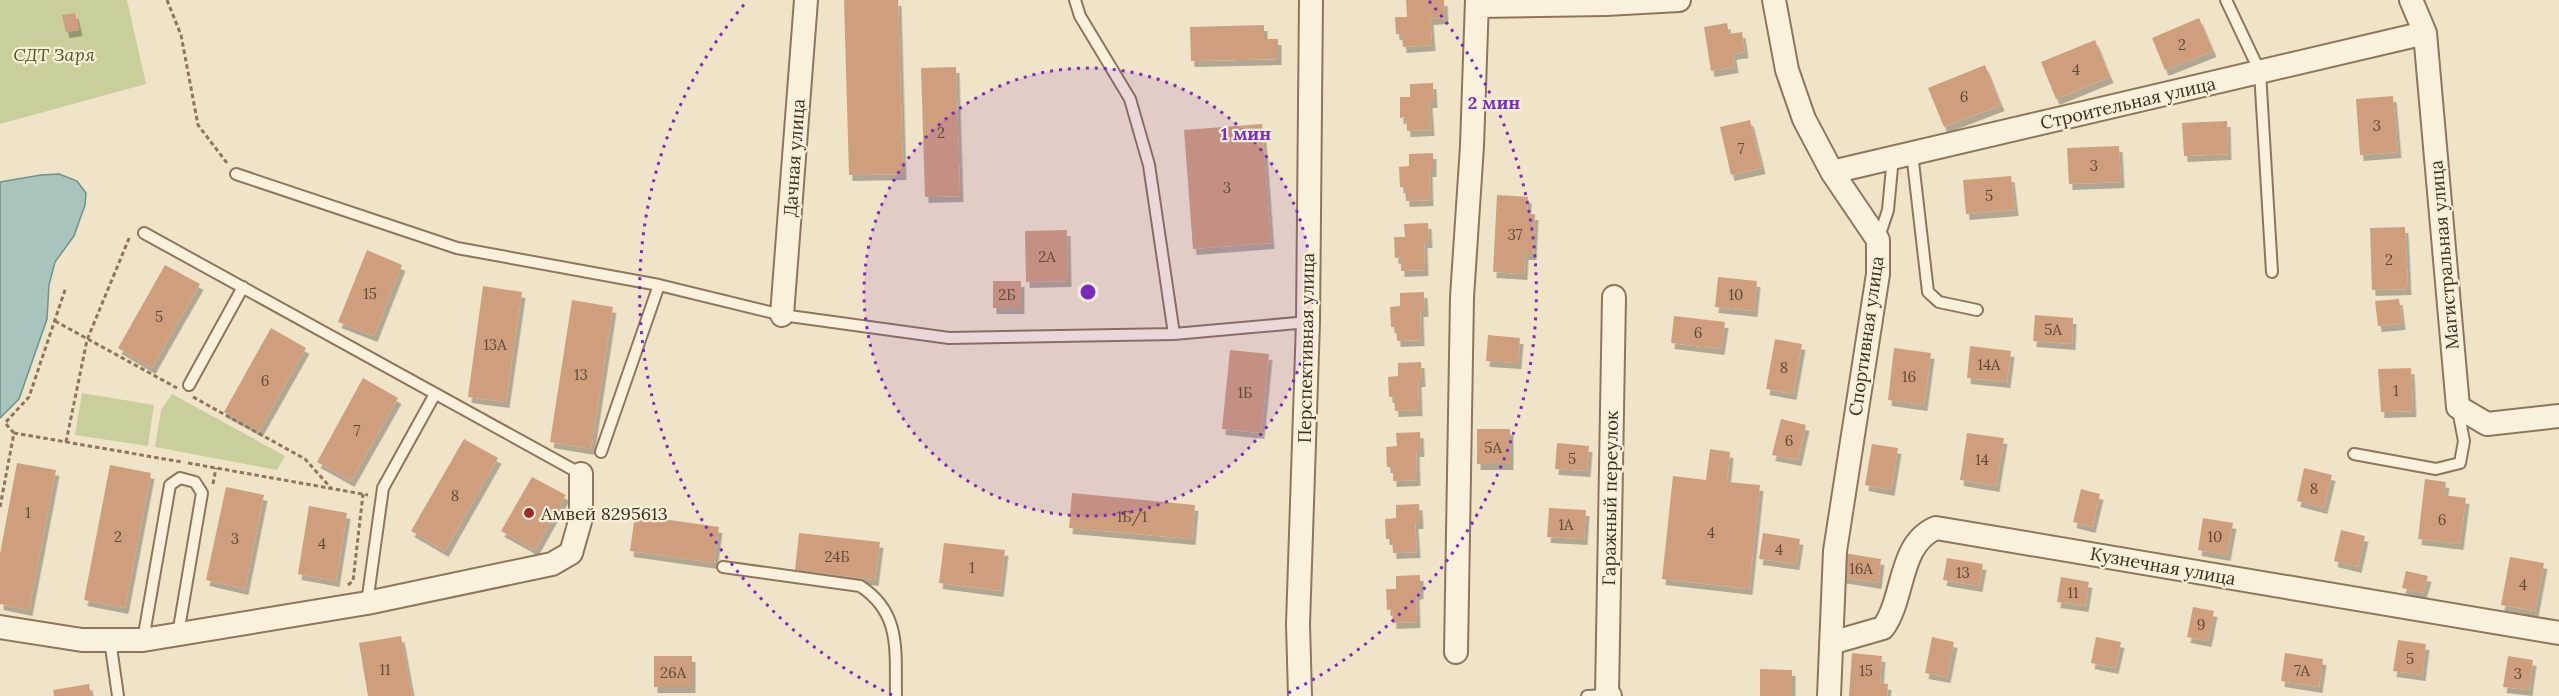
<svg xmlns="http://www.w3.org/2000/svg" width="2559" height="696" font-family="Lora,serif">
	<defs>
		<filter id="shadow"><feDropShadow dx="3.5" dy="6" stdDeviation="0" flood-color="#0004"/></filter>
	</defs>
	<rect width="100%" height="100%" fill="#f0e4c8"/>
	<path fill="#c9cf9b" d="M0,0H127L146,84L0,124Z
		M82,393L154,405L148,446L75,435Z
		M172,394L285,456L277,470L155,447L161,410Z"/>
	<path fill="#a9c4bc" stroke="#6f938a" stroke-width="1.5" d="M59,174L77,181L86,193L85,205L74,236L55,262L49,285L47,319L19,399L0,418V182L41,175Z"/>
	<path fill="#cf9f7d" filter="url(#shadow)" d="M844,0H898L903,174L849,175Z
		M1406,0H1444L1445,18L1430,19L1432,45L1403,47L1402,34H1396L1395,17H1407Z
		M75,13L79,30L66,32L62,15Z
		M2199,18L2213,51L2165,70L2152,38Z
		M1727,23L1729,34L1742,32L1745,52L1733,54L1735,67L1711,71L1704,27Z
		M1264,25V39H1278V59L1191,61L1190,27Z
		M2095,40L2110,77L2056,99L2041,62Z
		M1985,65L2001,105L1944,127L1928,88Z
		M956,67L960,196L925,197L921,68Z
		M1433,83L1434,102H1429L1431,130L1407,131L1406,117L1400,118V97H1410V84Z
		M2393,96L2398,152L2360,155L2356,99Z
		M1750,120L1762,168L1731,175L1720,127Z
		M2227,121L2228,154L2184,156L2182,123Z
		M1262,124L1271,243L1193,249L1184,130Z
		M2119,146L2121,182L2069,184L2067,148Z
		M1433,153V171H1429L1430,200L1406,201L1405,187H1400L1399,167L1409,166V154Z
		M2011,176L2015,210L1966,214L1963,180Z
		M1497,195L1528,197L1527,214H1535L1533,254H1525L1524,274L1493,272Z
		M1428,223L1429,242H1424L1425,270L1401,271V257L1395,258L1394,237H1405L1404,224Z
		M2405,227L2408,289L2372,290L2370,228Z
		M1067,230L1068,281L1026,282L1025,231Z
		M367,250L402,265L374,336L338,322Z
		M165,265L200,284L152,368L118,348Z
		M1718,277L1757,281L1754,311L1715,307Z
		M993,281H1021V308H993Z
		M483,286L522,292L506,402L468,397Z
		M1424,292L1425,311H1420L1421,340L1397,341L1396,327H1391L1390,307L1400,306V293Z
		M2399,299L2402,324L2378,326L2375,301Z
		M572,300L613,307L591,449L550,442Z
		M2035,315L2073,318L2072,344L2033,341Z
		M1674,316L1725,322L1721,349L1671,343Z
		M271,328L306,348L259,431L224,412Z
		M1488,335L1520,338L1518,363L1486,361Z
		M1775,339L1802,344L1793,394L1766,389Z
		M1970,346L2011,351L2007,382L1967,378Z
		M1894,348L1931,353L1924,405L1888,400Z
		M1230,350L1269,354L1261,433L1222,429Z
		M1421,362L1422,381H1418L1419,410L1395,411L1394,397H1389L1388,377L1398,376V363Z
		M2411,368L2413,411L2381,412L2378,369Z
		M363,378L398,398L351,481L317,462Z
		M1781,419L1806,425L1798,460L1772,455Z
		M1477,429H1510V464H1477Z
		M1420,432L1421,451H1416L1417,480L1393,481V467H1387L1386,447L1397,446L1396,433Z
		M1967,433L2004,438L1996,486L1960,480Z
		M464,439L498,458L445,551L411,531Z
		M1557,443L1589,446L1587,471L1555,469Z
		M1872,444L1898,448L1891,490L1865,485Z
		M1710,449L1730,452L1727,482L1760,485L1749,589L1662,579L1673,476L1706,480Z
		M17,463L56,470L29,610L0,604V554Z
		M110,465L151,473L125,608L84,600Z
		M2304,468L2332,475L2324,508L2297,501Z
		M532,477L566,495L535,550L501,531Z
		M2425,479L2446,482L2444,495L2466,498L2460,544L2418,539Z
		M226,487L264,495L245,589L206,580Z
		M2081,489L2100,494L2092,527L2073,522Z
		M1072,493L1195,505L1192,539L1069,528Z
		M1419,504L1420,523H1415L1417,552L1393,553L1392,539H1386L1385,519L1396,518V505Z
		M309,506L347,513L336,581L298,574Z
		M1549,508L1586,510L1584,539L1547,537Z
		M635,515L719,527L714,563L630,551Z
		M2203,518L2233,523L2227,555L2198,550Z
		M2341,530L2365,536L2358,567L2334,561Z
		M799,533L880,542L875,580L795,570Z
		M1763,533L1800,539L1796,564L1759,559Z
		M944,543L1005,550L1000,591L939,583Z
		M1844,553L1881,559L1878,583L1840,577Z
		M2510,557L2544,563L2535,611L2501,605Z
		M1947,558L1983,564L1979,586L1943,580Z
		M2406,571L2428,576L2423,593L2402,588Z
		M1420,575V593L1416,594L1417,622L1393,623L1392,609L1387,610L1386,589H1396V576Z
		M2061,577L2089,582L2085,606L2057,602Z
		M2193,607L2214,611L2208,641L2187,637Z
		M401,636L412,696H368L359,643Z
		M1932,637L1954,642L1947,677L1925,673Z
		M2096,637L2121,642L2115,668L2091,663Z
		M2398,640L2426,644L2422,675L2393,671Z
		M1852,653L1882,656L1880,683L1888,684L1887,696H1849Z
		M2285,653L2323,659L2319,687L2281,681Z
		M654,656H692V687H654Z
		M2508,656L2533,660L2529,690L2503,687Z
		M1760,669L1792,670V696H1760Z
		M89,684L91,696H54L53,690Z"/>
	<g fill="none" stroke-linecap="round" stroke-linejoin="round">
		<g stroke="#8d765c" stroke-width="14">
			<path id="lane" d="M1075,0L1080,16L1130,99L1149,165L1174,334
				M2226,0L2260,72L2272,272
				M1912,153L1928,292L1939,302L1977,310
				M236,174L457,248L659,285L782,315L949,338L1174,334L1308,322
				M144,233L581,474
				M1878,240L1888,210L1893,157
				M189,385L243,287
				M601,452L659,285
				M2354,454L2436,469L2460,463L2464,441L2458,410
				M723,567L860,586C902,613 895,652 896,696
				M367,603L383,488L435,394
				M110,640L118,696
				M143,640L170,485L180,478L195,482L202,493L178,634
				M1587,696L1607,695"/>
		</g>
		<g stroke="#8d765c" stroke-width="26">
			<path id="street" d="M1774,0L1787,70L1804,119L1832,172L1878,240V274L1835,551L1829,696
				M2411,0L2425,33L2458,407L2487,424L2559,416
				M1478,6L1606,4L1679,0
				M1832,172L2425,33
				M782,315L806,0
				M0,627L82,640H143L367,603L552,564L571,553L581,518V474
				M1831,643L1883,628C1905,598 1898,544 1936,528L2559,633
				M1456,652L1462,297L1472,146L1477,0
				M1300,696L1298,624L1308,322L1311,0
				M1610,696L1607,695L1614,297"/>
		</g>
		<path stroke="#8d765c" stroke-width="3" stroke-dasharray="4.5 3" stroke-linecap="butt" d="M167,0L181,35L198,125L227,163
			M55,321L177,388
			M193,397L305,459L331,488
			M14,433L5,423L29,397L66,287
			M66,442L87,340L130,236
			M188,463L368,495
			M213,484L216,468
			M0,507L14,433L182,462
			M348,585L353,581L363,494"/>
		<use href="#lane" stroke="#faf1dc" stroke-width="10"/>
		<use href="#street" stroke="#faf1dc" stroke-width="22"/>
	</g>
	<circle cx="1088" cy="292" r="224" fill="#7b2cbf" fill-opacity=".12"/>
	<g fill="none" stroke="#7b2cbf" stroke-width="3" stroke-dasharray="3 6">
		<circle cx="1088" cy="292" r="224"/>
		<path d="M892 695A448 448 0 0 1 747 1M1429 1A448 448 0 0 1 1284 695"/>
	</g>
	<circle fill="#9e2a2b" stroke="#f7eed8" stroke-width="2" cx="529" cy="513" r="6"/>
	<g text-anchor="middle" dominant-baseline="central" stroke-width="4.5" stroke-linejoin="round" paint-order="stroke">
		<g font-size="15" fill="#624a37">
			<text x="2182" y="44">2</text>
			<text x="2076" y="69">4</text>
			<text x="1964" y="96">6</text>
			<text x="2377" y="125">3</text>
			<text x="941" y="132">2</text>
			<text x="1741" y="148">7</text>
			<text x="2094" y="165">3</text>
			<text x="1227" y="187">3</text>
			<text x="1989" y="195">5</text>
			<text x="1515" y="234">37</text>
			<text x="1047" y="256">2А</text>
			<text x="2389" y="259">2</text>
			<text x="370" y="293">15</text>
			<text x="1007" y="294">2Б</text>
			<text x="1736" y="294">10</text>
			<text x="159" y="316">5</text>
			<text x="2053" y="329">5А</text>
			<text x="1698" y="332">6</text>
			<text x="495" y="344">13А</text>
			<text x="1989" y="364">14А</text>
			<text x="1784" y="367">8</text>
			<text x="581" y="374">13</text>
			<text x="1909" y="376">16</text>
			<text x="265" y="380">6</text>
			<text x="2396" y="390">1</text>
			<text x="1245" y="392">1Б</text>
			<text x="357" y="430">7</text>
			<text x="1789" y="440">6</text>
			<text x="1493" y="447">5А</text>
			<text x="1572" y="458">5</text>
			<text x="1982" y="459">14</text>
			<text x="2314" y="488">8</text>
			<text x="455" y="495">8</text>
			<text x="28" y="512">1</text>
			<text x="1132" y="516">1Б/1</text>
			<text x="2442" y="519">6</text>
			<text x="1566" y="524">1А</text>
			<text x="1711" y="532">4</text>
			<text x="118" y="536">2</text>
			<text x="2215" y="536">10</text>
			<text x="235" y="538">3</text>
			<text x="322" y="543">4</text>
			<text x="1779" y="549">4</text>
			<text x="837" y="556">24Б</text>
			<text x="972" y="567">1</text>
			<text x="1861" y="568">16А</text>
			<text x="1963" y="572">13</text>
			<text x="2523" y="584">4</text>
			<text x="2073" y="592">11</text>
			<text x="2201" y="624">9</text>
			<text x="2410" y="658">5</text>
			<text x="385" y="669">11</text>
			<text x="1866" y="670">15</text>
			<text x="2302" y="670">7А</text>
			<text x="673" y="672">26А</text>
			<text x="2518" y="673">3</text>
		</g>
		<g font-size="18" font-style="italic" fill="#4d5a26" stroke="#f7eed8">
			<text x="54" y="54">СДТ Заря</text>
		</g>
		<g font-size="18" fill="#3d2e20" stroke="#f7eed8">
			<text transform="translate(2128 103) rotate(-13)">Строительная улица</text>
			<text transform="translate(794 158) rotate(-86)">Дачная улица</text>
			<text transform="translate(2444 255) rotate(-95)">Магистральная улица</text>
			<text transform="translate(1866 336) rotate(-82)">Спортивная улица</text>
			<text transform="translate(1306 348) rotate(-89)">Перспективная улица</text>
			<text transform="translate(1610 498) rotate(-89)">Гаражный переулок</text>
			<text transform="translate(2163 566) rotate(10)">Кузнечная улица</text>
		</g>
		<g font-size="18" fill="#3d2e20" stroke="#f7eed8" text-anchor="start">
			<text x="541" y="513">Амвей 8295613</text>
		</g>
	</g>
	<circle cx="1088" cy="292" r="9" fill="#7b2cbf" stroke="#f7eed8" stroke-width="3"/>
	<g font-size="18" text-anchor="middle" font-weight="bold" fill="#7b2cbf" stroke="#f7eed8" stroke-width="4.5" stroke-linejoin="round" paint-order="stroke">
		<text x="1494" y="109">2 мин</text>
		<text x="1246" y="140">1 мин</text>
	</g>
</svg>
